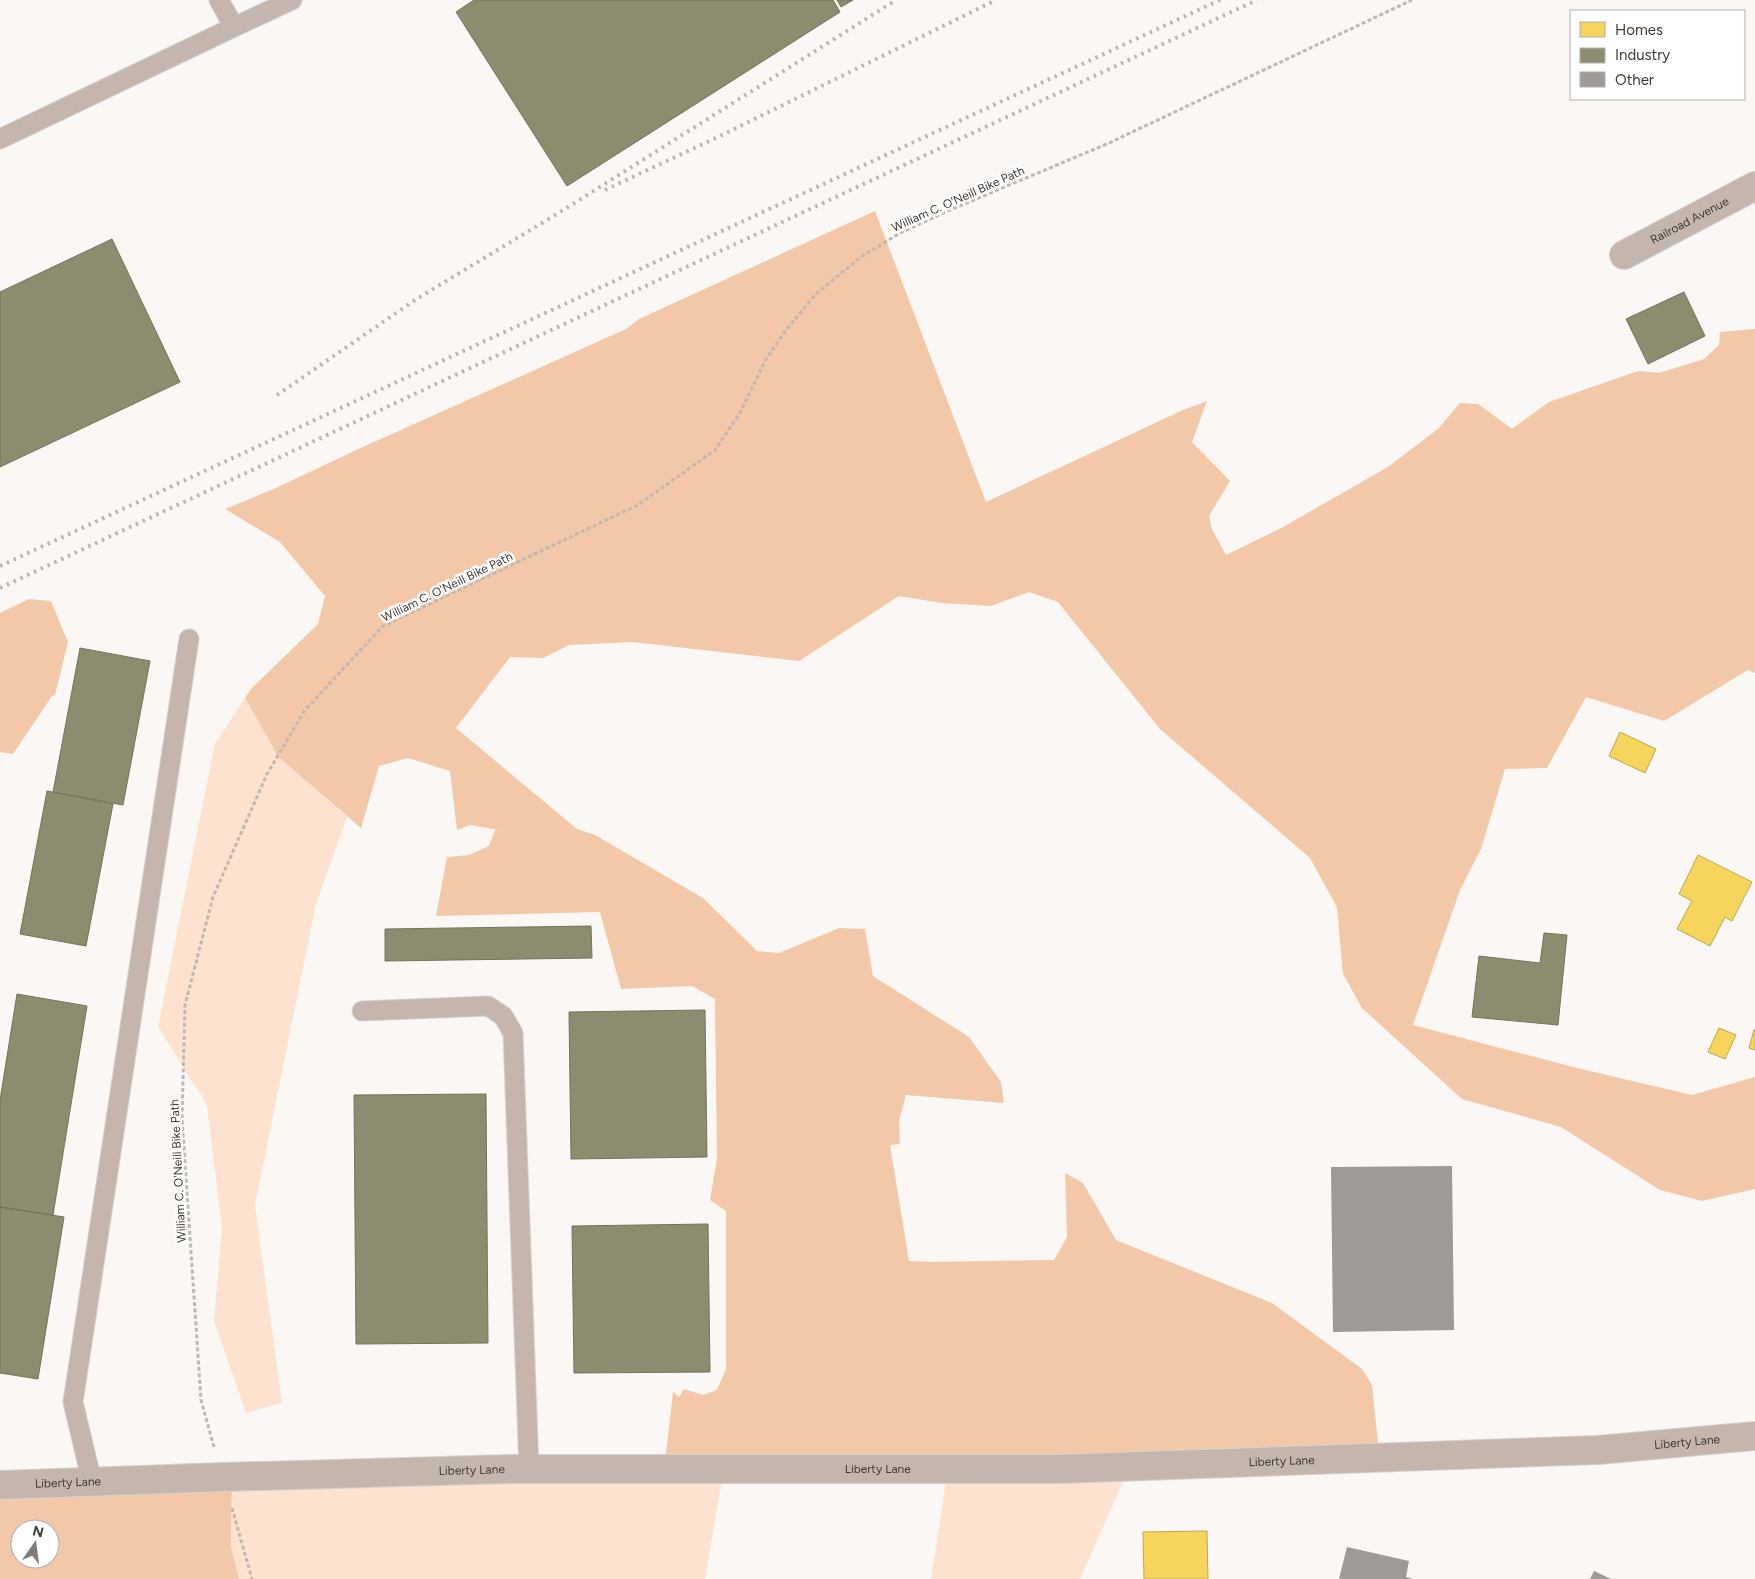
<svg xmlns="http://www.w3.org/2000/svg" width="1755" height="1579" font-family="Figtree,sans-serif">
	<rect width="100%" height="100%" fill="#faf7f4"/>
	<path fill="#fce2cf" d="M245,698L274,749L276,755L347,817L316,904L255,1205L282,1403L246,1413L214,1321L222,1228L207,1105L158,1027L215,744Z
		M724,1468L705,1579H239L231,1547L232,1480Z
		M1129,1468L1080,1579H931L948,1469Z"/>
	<path fill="#f2c8a8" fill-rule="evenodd" d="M875,211L986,502L1183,410L1207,401L1192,442L1230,481L1209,516L1212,529L1226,555L1283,527L1388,467L1438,429L1460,403L1478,404L1512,429L1549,402L1638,371L1659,373L1704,359L1719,345L1720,332L1755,329V673L1748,670L1664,721L1586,697L1547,768L1505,769L1481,849L1460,890L1413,1025L1577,1068L1692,1095L1755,1077V1189L1702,1201L1660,1190L1561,1127L1462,1099L1362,1008L1343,974L1337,907L1310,858L1160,729L1058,602L1029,592L991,606L942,603L899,596L799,661L633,642L569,645L543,658L510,657L456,728L577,829L595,835L703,898L757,951L779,953L839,928L865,929L873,976L969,1037L1001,1082L1004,1103L906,1095L899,1121L900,1144L890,1145L909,1261L931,1262L1054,1260L1067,1237L1065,1173L1083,1183L1116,1240L1272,1303L1362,1369L1372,1385L1379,1452L665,1462L673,1392L679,1397L684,1389L703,1395L717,1390L726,1369V1211L710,1200L717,1159L715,999L692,986L621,989L600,912L436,916L447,857L469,855L489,846L495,830H499L470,825L457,830L450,771L408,758L379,766L361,828L276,755L274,749L245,698L251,689L318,624L325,596L280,542L225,509L276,488L354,451L626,329L639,319Z
		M29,599L51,601L68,642L55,695L52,696L13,754L0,752V613Z
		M232,1480L231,1547L239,1579H0V1484ZM20,1529H50V1559H20Z"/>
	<path fill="#f6d55c" stroke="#c0a650" d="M1620,732L1656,749L1645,773L1609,756Z
		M1698,855L1752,882L1732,921L1725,917L1710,946L1677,929L1692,901L1679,894Z
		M1719,1028L1736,1035L1725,1059L1708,1052Z
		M1754,1030H1755V1050L1749,1048Z
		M1207,1531L1208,1579H1144L1143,1532Z"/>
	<path fill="#8c8c6e" stroke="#76735d" d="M474,0H833L840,12L567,186L456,12Z
		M837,0H853L841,7Z
		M112,239L180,382L0,467V292Z
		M1684,292L1705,336L1648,364L1626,319Z
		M80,648L150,661L123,805L53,792Z
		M47,791L113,804L86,946L20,934Z
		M591,926L592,958L385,961V929Z
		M1544,933L1567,935L1558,1025L1472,1017L1479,956L1540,963Z
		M17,994L87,1006L53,1215L0,1207V1100Z
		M705,1010L707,1157L571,1159L569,1012Z
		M486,1094L488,1343L356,1344L354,1095Z
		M0,1207L64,1217L38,1379L0,1373Z
		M708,1224L710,1372L574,1373L572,1226Z"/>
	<path fill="#9e9a96" d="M1452,1166L1454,1330L1333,1332L1331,1167Z
		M1347,1547L1409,1561L1406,1577L1413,1579H1339Z
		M1594,1571L1611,1579H1590Z"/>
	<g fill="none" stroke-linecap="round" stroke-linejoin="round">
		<g stroke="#d4d1cf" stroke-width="21">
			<path id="service" d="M234,27L292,0
				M0,139L234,27L219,0
				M362,1011L488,1006L503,1016L513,1033L529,1469
				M92,1482L73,1402L189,639"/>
		</g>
		<g stroke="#d4d1cf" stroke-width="30">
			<g id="minor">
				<path id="s1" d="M1624,255L1755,186"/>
			</g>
		</g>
		<g stroke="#d4d1cf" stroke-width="30">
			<g id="tertiary">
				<path id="s2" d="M0,1485L223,1477L512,1469H1059L1598,1450L1755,1436"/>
			</g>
		</g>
		<path stroke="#c2b8b2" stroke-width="3" stroke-dasharray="4 2.5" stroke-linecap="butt" d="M214,1447L201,1400L182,1118L185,1005L213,897L267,774L305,710L383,626L638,505L715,450L740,413L765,361L786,330L816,294L861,257L900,233L943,213L1109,143L1412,0
			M232,1508L252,1579"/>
		<use href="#service" stroke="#c4b6ad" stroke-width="19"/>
		<use href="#minor" stroke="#c4b6ad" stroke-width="28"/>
		<use href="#tertiary" stroke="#c4b6ad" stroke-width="28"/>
		<path stroke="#bcb4ae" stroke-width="4" stroke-dasharray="2.5 5" stroke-linecap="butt" d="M605,190L720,136L996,0
			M277,395L415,300L565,209L896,0
			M0,566L1220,0
			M0,588L1257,0"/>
	</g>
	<g text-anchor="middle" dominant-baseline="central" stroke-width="5" stroke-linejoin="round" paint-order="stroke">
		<g font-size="12" fill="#423a35" stroke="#fff">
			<text transform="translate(958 199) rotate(-24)">William C. O'Neill Bike Path</text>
			<text stroke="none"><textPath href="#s1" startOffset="74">Railroad Avenue</textPath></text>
			<text transform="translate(447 587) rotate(-26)">William C. O'Neill Bike Path</text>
			<text transform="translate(178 1171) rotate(-93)">William C. O'Neill Bike Path</text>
			<text stroke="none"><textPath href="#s2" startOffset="1688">Liberty Lane</textPath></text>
			<text stroke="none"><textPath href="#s2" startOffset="1282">Liberty Lane</textPath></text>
			<text stroke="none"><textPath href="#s2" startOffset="878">Liberty Lane</textPath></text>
			<text stroke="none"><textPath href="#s2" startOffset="472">Liberty Lane</textPath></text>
			<text stroke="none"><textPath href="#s2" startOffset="68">Liberty Lane</textPath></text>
		</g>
	</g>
	<rect x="1570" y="10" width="175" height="90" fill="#ffffff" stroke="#b3b0ae"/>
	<rect x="1580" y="22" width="25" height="15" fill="#f6d55c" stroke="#b3b0ae"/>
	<text x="1615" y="35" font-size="15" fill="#423a35">Homes</text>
	<rect x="1580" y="48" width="25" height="15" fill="#8c8c6e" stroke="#b3b0ae"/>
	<text x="1615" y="60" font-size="15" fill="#423a35">Industry</text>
	<rect x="1580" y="72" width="25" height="15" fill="#9e9a96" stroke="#b3b0ae"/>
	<text x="1615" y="85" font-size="15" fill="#423a35">Other</text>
	<g transform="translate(35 1544) rotate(14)"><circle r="24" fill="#ffffff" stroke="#b3b0ae"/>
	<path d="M0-4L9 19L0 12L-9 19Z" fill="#827c78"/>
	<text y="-8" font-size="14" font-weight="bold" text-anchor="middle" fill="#423a35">N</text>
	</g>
</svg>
